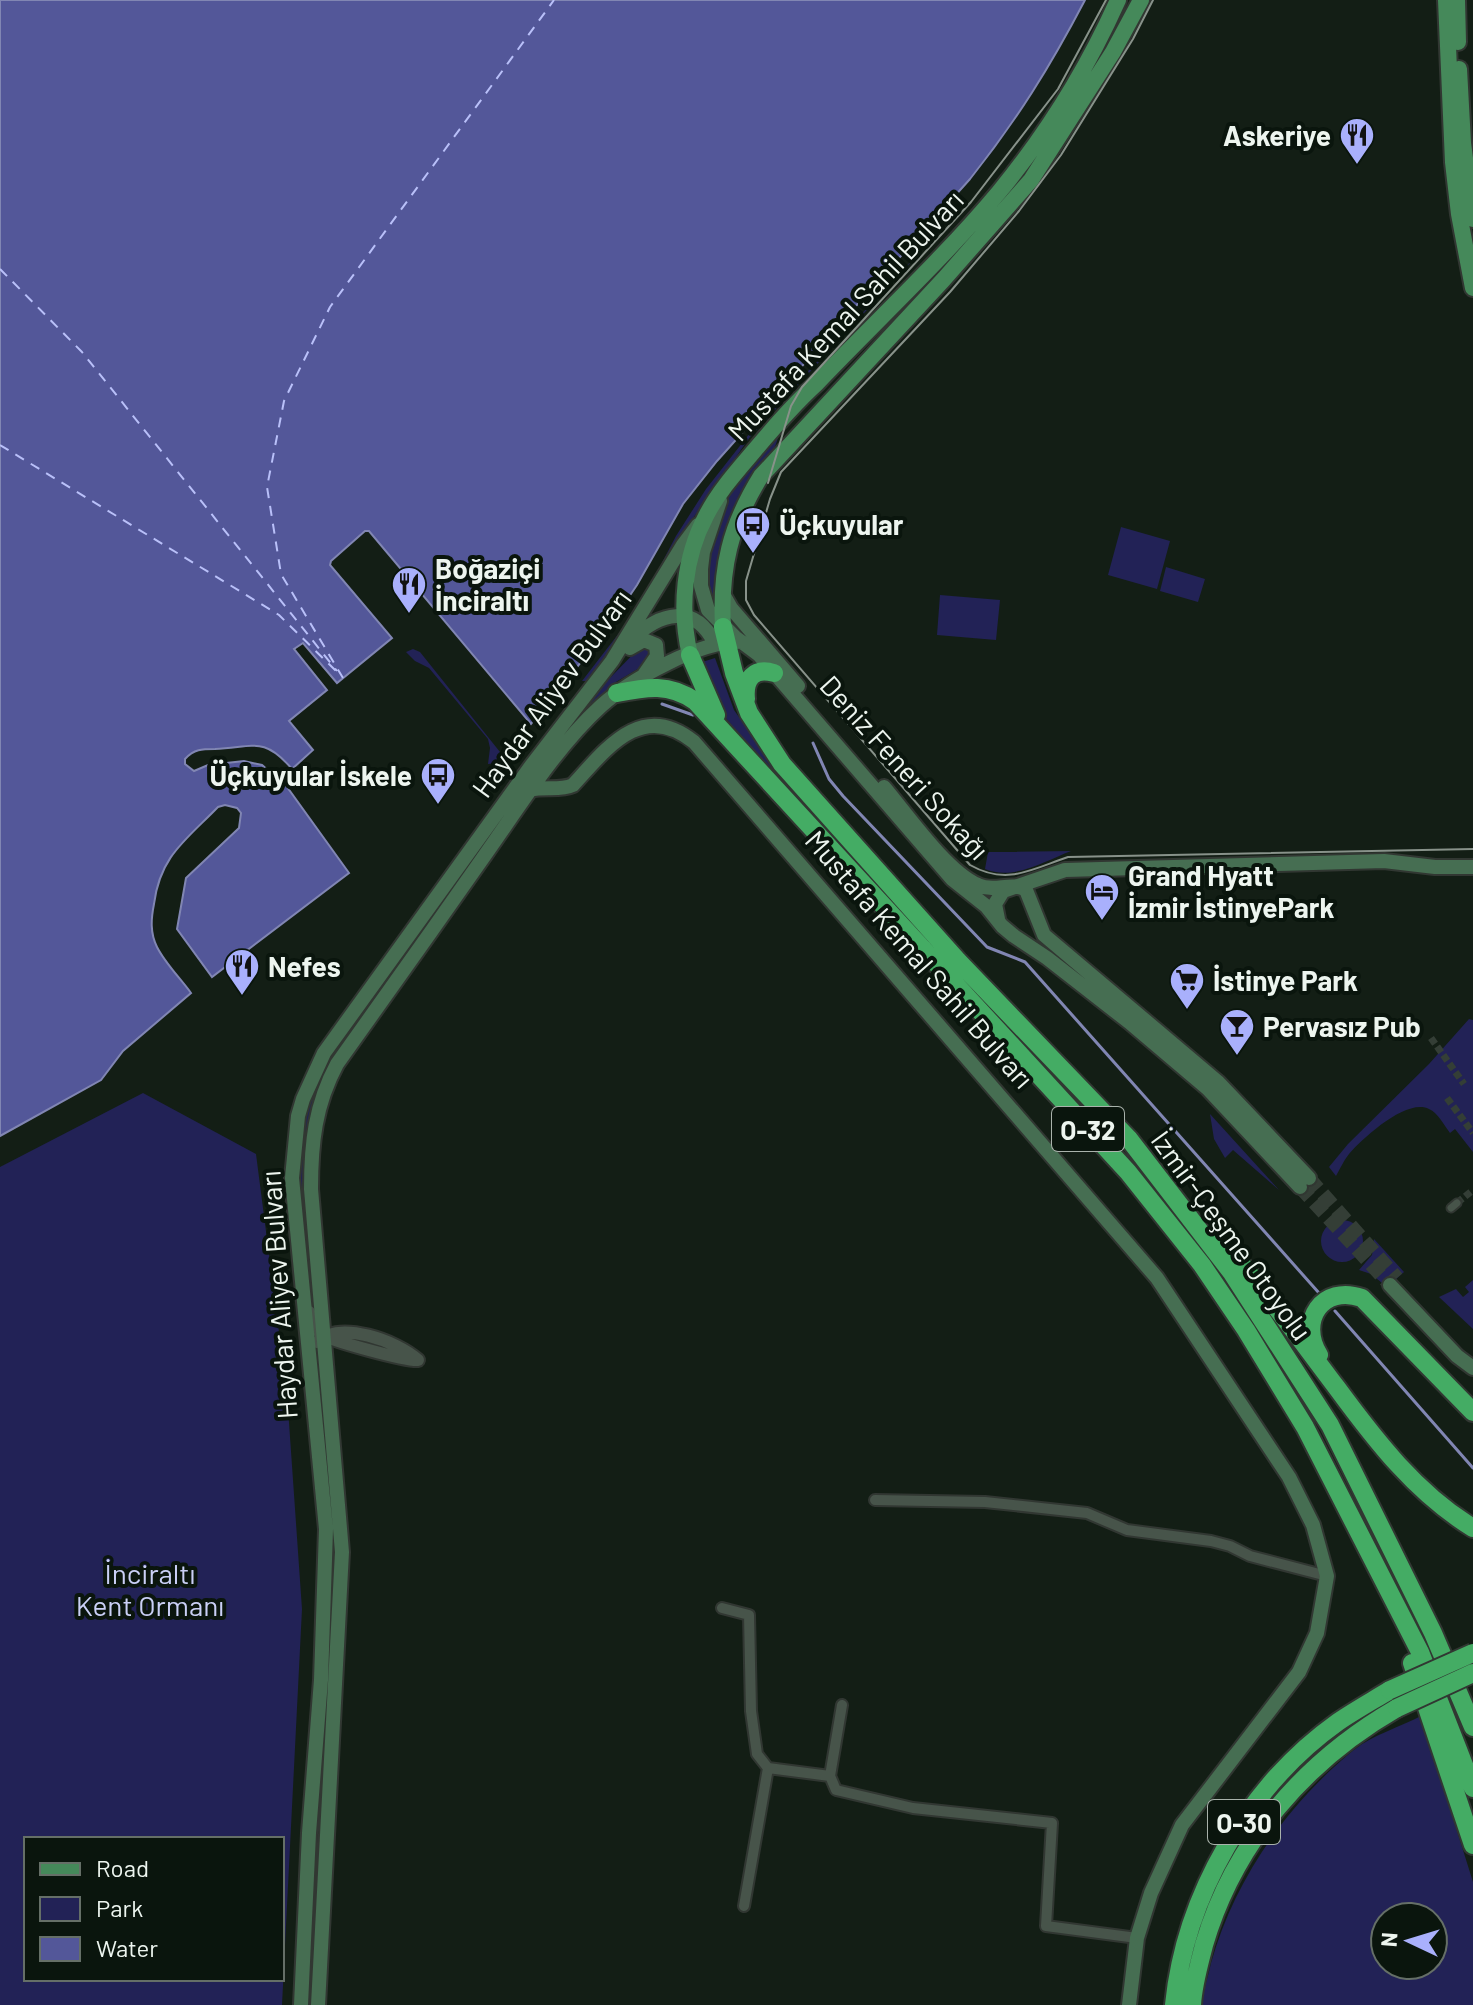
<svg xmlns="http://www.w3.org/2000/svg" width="1473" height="2005" font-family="Barlow,sans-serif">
	<rect width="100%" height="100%" fill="#131e15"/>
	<path fill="#222256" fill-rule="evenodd" d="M945,225L750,437L689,524L627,630L590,681H582L623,628L646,593L676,536L706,489L750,433Z
		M778,436C776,455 755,471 745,488C722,525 717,565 717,608C703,590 706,575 709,554C717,502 741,472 778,436Z
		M1121,527L1170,541L1157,589L1108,575Z
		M1166,567L1205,579L1198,602L1160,591Z
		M940,595L1000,600L996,640L937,635Z
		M642,645L651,646L656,658L616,682L578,723L467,870H461L559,736L607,681Z
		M413,649L420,652L508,762L488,764L490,748L488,739L429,668L415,661L406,652Z
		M715,658L734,710L805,810L780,787L721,712L699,663Z
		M1071,851C1045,861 1013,881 985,869L988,852Z
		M452,883H460L316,1102L306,1139L305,1169L318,1322L313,1317L307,1251L301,1231L297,1176L299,1140L308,1101L321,1069Z
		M1469,1019L1473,1020V1152L1455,1129L1450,1133C1444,1125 1438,1113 1429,1109C1407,1098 1364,1137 1349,1154C1344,1160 1340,1169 1336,1176L1329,1167L1348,1144L1429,1064Z
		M143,1093L256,1154L287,1394L302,1609L282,2005H0V1167ZM26,1839H282V1979H26Z
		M1210,1114L1279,1190L1233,1150L1225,1158L1214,1139Z
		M1321 1241a21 21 0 1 1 42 0a21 21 0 1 1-42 0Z
		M1374,1239L1404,1272L1387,1287L1371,1274L1359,1270L1372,1255Z
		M1473,1280V1329L1439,1297L1456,1289L1463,1297L1469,1292L1465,1287Z
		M1421,1716L1473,1882V2005H1202C1203,1991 1208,1977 1211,1963C1234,1880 1288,1803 1355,1749C1373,1735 1400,1727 1421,1716ZM1385,1917H1433V1965H1385Z"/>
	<path fill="#535799" stroke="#8186b3" stroke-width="2" d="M0,0H1085C1050,67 1017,120 970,179L717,461L683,504L637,585L603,635L531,724L369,531H365L331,561L330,565L392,638L337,683L303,643L294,649L327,690L289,721L313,750L292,769C263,735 252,748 215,749C202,749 194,749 185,759V764L194,771L208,765L244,761L262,765L287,787L349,873L212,977L177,929L186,878L239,828L241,813L237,808L225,805L218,807C186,840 160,856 154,904C151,919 150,933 157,947C165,963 180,978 191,993L123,1051L101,1080L0,1136Z"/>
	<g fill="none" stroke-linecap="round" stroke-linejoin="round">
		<path stroke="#8186b3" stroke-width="3" d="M662,704L693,715
			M813,743L829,779L843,796L987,947L1025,962L1319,1293
			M1335,1311L1473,1468"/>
		<path stroke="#b9c0f9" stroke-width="2" stroke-dasharray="10 8" stroke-linecap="butt" d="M0,269L82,352L337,671
			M0,445L279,615L336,671
			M343,678L281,574L267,487L284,401L330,307L554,0"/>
		<path stroke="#343e36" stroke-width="7" stroke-dasharray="7 3.5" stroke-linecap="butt" d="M1431,1038L1464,1084
			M1447,1098L1473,1133
			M1457,1203L1473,1190"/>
		<path stroke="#343e36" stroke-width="14" stroke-dasharray="14 7" stroke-linecap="butt" d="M1309,1178L1397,1278
			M1300,1187L1390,1285"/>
		<g stroke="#313732" stroke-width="11">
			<path id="pedestrian" d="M1451,1208L1457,1203"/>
		</g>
		<g stroke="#313732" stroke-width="14">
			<path id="minor" d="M875,1500L985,1502L1087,1513L1127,1530L1211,1541L1230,1546L1250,1556L1327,1576
				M722,1608L749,1615L751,1711L757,1754L768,1768L830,1776L836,1790L913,1808L1052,1823L1046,1926L1137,1938
				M830,1776L842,1705
				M744,1906L768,1768"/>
		</g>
		<g stroke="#313732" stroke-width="16">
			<path id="tertiary" d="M309,1312C311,1320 314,1328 321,1334C328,1340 409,1362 418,1360C397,1341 340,1320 317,1342"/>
		</g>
		<g stroke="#313732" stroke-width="18">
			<path id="secondary" d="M720,501L703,552L701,569V586L708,610L735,637L759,655L952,879L986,906L1002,926L1014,936L1047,958L1129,1022L1208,1089L1300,1187
				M723,594L731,608L798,686
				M631,640C659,613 695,602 715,644
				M630,648L644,640L656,645L657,656L644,675
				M884,787C907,814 946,871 978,885C994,893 1011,881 1026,890L1044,935L1218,1082L1309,1178
				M530,790C544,786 560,791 573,785C607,748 642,700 694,742L1157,1278L1289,1477L1313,1525L1327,1576L1317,1633L1299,1672L1182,1825L1151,1893L1137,1938L1129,2005
				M998,919L995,904L1003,891L1065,870L1384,861L1435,867H1473
				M1390,1285L1457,1356L1473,1368
				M301,2005L309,1833L321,1680L326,1529L292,1178L298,1116L303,1099L324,1053L531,766L612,661L683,545L698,525
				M318,2005L342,1552L311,1189C311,1143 315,1105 337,1064C387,994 436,925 485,855C519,807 557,746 601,706C630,680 703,639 742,642"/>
		</g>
		<g stroke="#313732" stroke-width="20">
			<path id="primary" d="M1446,0L1453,162L1459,214L1473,288
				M1457,0L1458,42
				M1459,69L1463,143L1473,219
				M723,627C720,568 730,526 761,476L944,279L1031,180L1113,52L1141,0
				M690,655C679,609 684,557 706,516C718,492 737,471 754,451C774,427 794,404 817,383C877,320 944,258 999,192C1046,135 1088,67 1118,0"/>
		</g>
		<g stroke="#313732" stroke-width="22">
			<path id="motorway" d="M723,627L734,673L749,713L782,764L958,961L1129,1139L1232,1273L1330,1425L1433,1633L1473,1727
				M690,655L716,715
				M617,693C647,687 669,683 695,701L1128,1172L1202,1265L1246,1330L1305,1427L1420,1652L1473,1788
				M746,699C744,679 754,667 774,673
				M1223,1243C1264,1289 1300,1339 1337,1388C1376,1441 1416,1493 1473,1528
				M1319,1355C1298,1321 1322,1284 1362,1298L1473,1412
				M1412,1663L1473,1845
				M1174,2005C1185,1896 1248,1786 1338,1722C1354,1711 1372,1701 1390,1690
				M1192,2005C1193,1985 1199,1965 1204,1945C1234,1842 1305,1761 1397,1708"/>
		</g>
		<use href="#pedestrian" stroke="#47544a" stroke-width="7"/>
		<use href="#minor" stroke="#47544a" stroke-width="10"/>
		<use href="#tertiary" stroke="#47544a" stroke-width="12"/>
		<use href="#secondary" stroke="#466e52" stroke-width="14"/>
		<use href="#primary" stroke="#45895a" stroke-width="16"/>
		<use href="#motorway" stroke="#44ac64" stroke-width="18"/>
		<path stroke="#88928a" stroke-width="2" d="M1153,0L1133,39L1061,155L1019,211L950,292L781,472L770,499L746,581V600L754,615L970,865C1007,886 1032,869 1068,857L1473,849
			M768,483L791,406L802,387L971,202L1058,89L1106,0"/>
		<g stroke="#313732" stroke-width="22" stroke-linecap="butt">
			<path id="motorway-bridge" d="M1390,1690L1473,1653
				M1397,1708L1473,1673"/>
		</g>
		<use href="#motorway-bridge" stroke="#44ac64" stroke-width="18"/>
	</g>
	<defs>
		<g id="restaurant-pin" transform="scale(1.8)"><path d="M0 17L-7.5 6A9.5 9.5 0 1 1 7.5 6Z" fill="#a9b0fc" stroke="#0a150d"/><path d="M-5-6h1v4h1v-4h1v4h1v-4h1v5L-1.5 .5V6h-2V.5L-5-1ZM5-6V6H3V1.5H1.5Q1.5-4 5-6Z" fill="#111"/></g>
		<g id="bus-pin" transform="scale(1.8)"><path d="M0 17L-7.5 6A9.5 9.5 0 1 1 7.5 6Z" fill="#a9b0fc" stroke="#0a150d"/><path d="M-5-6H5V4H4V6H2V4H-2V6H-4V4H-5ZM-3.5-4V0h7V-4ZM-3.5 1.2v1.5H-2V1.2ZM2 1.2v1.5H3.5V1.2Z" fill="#111"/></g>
		<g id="hotel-pin" transform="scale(1.8)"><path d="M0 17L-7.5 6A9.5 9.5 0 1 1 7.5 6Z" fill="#a9b0fc" stroke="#0a150d"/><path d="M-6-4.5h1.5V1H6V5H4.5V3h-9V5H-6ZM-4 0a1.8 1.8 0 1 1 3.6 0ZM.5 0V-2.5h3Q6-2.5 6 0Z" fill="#111"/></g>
		<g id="supermarket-pin" transform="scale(1.8)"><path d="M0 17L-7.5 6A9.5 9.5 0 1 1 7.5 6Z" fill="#a9b0fc" stroke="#0a150d"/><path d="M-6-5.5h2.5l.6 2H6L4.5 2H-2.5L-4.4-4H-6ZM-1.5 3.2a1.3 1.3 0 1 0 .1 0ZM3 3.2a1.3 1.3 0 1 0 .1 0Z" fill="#111"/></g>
		<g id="bar-pin" transform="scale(1.8)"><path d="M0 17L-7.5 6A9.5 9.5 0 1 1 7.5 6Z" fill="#a9b0fc" stroke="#0a150d"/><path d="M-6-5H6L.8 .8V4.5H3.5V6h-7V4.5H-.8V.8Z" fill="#111"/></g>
	</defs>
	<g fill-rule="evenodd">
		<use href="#restaurant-pin" x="1357" y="135"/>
		<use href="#bus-pin" x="753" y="524"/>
		<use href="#restaurant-pin" x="409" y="584"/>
		<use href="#bus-pin" x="438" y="775"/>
		<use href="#hotel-pin" x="1102" y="891"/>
		<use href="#restaurant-pin" x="242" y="966"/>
		<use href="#supermarket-pin" x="1187" y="980"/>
		<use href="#bar-pin" x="1237" y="1026"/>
	</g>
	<g text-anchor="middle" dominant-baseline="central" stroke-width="8" stroke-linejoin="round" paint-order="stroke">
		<g fill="#0a150d" stroke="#a9b2ab" stroke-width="2">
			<rect x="1052" y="1107" width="72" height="44" rx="6"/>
			<rect x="1208" y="1800" width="72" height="44" rx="6"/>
		</g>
		<g font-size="26" font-weight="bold" fill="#edf5ef">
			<text x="1088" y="1129">O-32</text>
			<text x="1244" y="1822">O-30</text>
		</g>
		<g font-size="28" font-weight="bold" fill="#edf5ef" stroke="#0a150d" text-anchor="start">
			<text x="1331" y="135" text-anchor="end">Askeriye</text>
			<text x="779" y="524">Üçkuyular</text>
			<text x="435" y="568">Boğaziçi<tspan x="435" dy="32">İnciraltı</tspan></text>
			<text x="412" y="775" text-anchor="end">Üçkuyular İskele</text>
			<text x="1128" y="875">Grand Hyatt<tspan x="1128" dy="32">İzmir İstinyePark</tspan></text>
			<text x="268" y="966">Nefes</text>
			<text x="1213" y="980">İstinye Park</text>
			<text x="1263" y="1026">Pervasız Pub</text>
		</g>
		<g font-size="28" fill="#edf5ef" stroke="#0a150d">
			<text transform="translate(845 315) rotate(-47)">Mustafa Kemal Sahil Bulvarı</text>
			<text transform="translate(551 693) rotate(-54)">Haydar Aliyev Bulvarı</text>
			<text transform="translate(905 767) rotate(48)">Deniz Feneri Sokağı</text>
			<text transform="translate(920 959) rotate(49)">Mustafa Kemal Sahil Bulvarı</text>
			<text transform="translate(1232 1235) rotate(54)">İzmir-Çeşme Otoyolu</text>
			<text transform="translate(278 1295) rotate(-94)">Haydar Aliyev Bulvarı</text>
		</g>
		<g font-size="28" fill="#cad0f6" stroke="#0a150d">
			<text x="150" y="1573">İnciraltı<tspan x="150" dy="32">Kent Ormanı</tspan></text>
		</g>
	</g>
	<rect x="24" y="1837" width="260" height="144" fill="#0a150d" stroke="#656f67" stroke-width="2"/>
	<rect x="40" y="1863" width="40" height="12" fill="#45895a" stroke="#656f67" stroke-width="2"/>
	<text x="96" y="1877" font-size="24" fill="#edf5ef">Road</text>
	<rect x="40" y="1897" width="40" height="24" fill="#222256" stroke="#656f67" stroke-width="2"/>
	<text x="96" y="1917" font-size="24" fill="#edf5ef">Park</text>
	<rect x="40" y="1937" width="40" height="24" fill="#535799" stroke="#656f67" stroke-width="2"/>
	<text x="96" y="1957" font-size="24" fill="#edf5ef">Water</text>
	<g transform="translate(1409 1941) rotate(274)"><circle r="38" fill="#0a150d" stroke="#656f67" stroke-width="2"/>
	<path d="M0-6L14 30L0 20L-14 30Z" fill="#a9b0fc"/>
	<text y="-12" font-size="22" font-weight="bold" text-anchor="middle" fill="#edf5ef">N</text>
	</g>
</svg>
